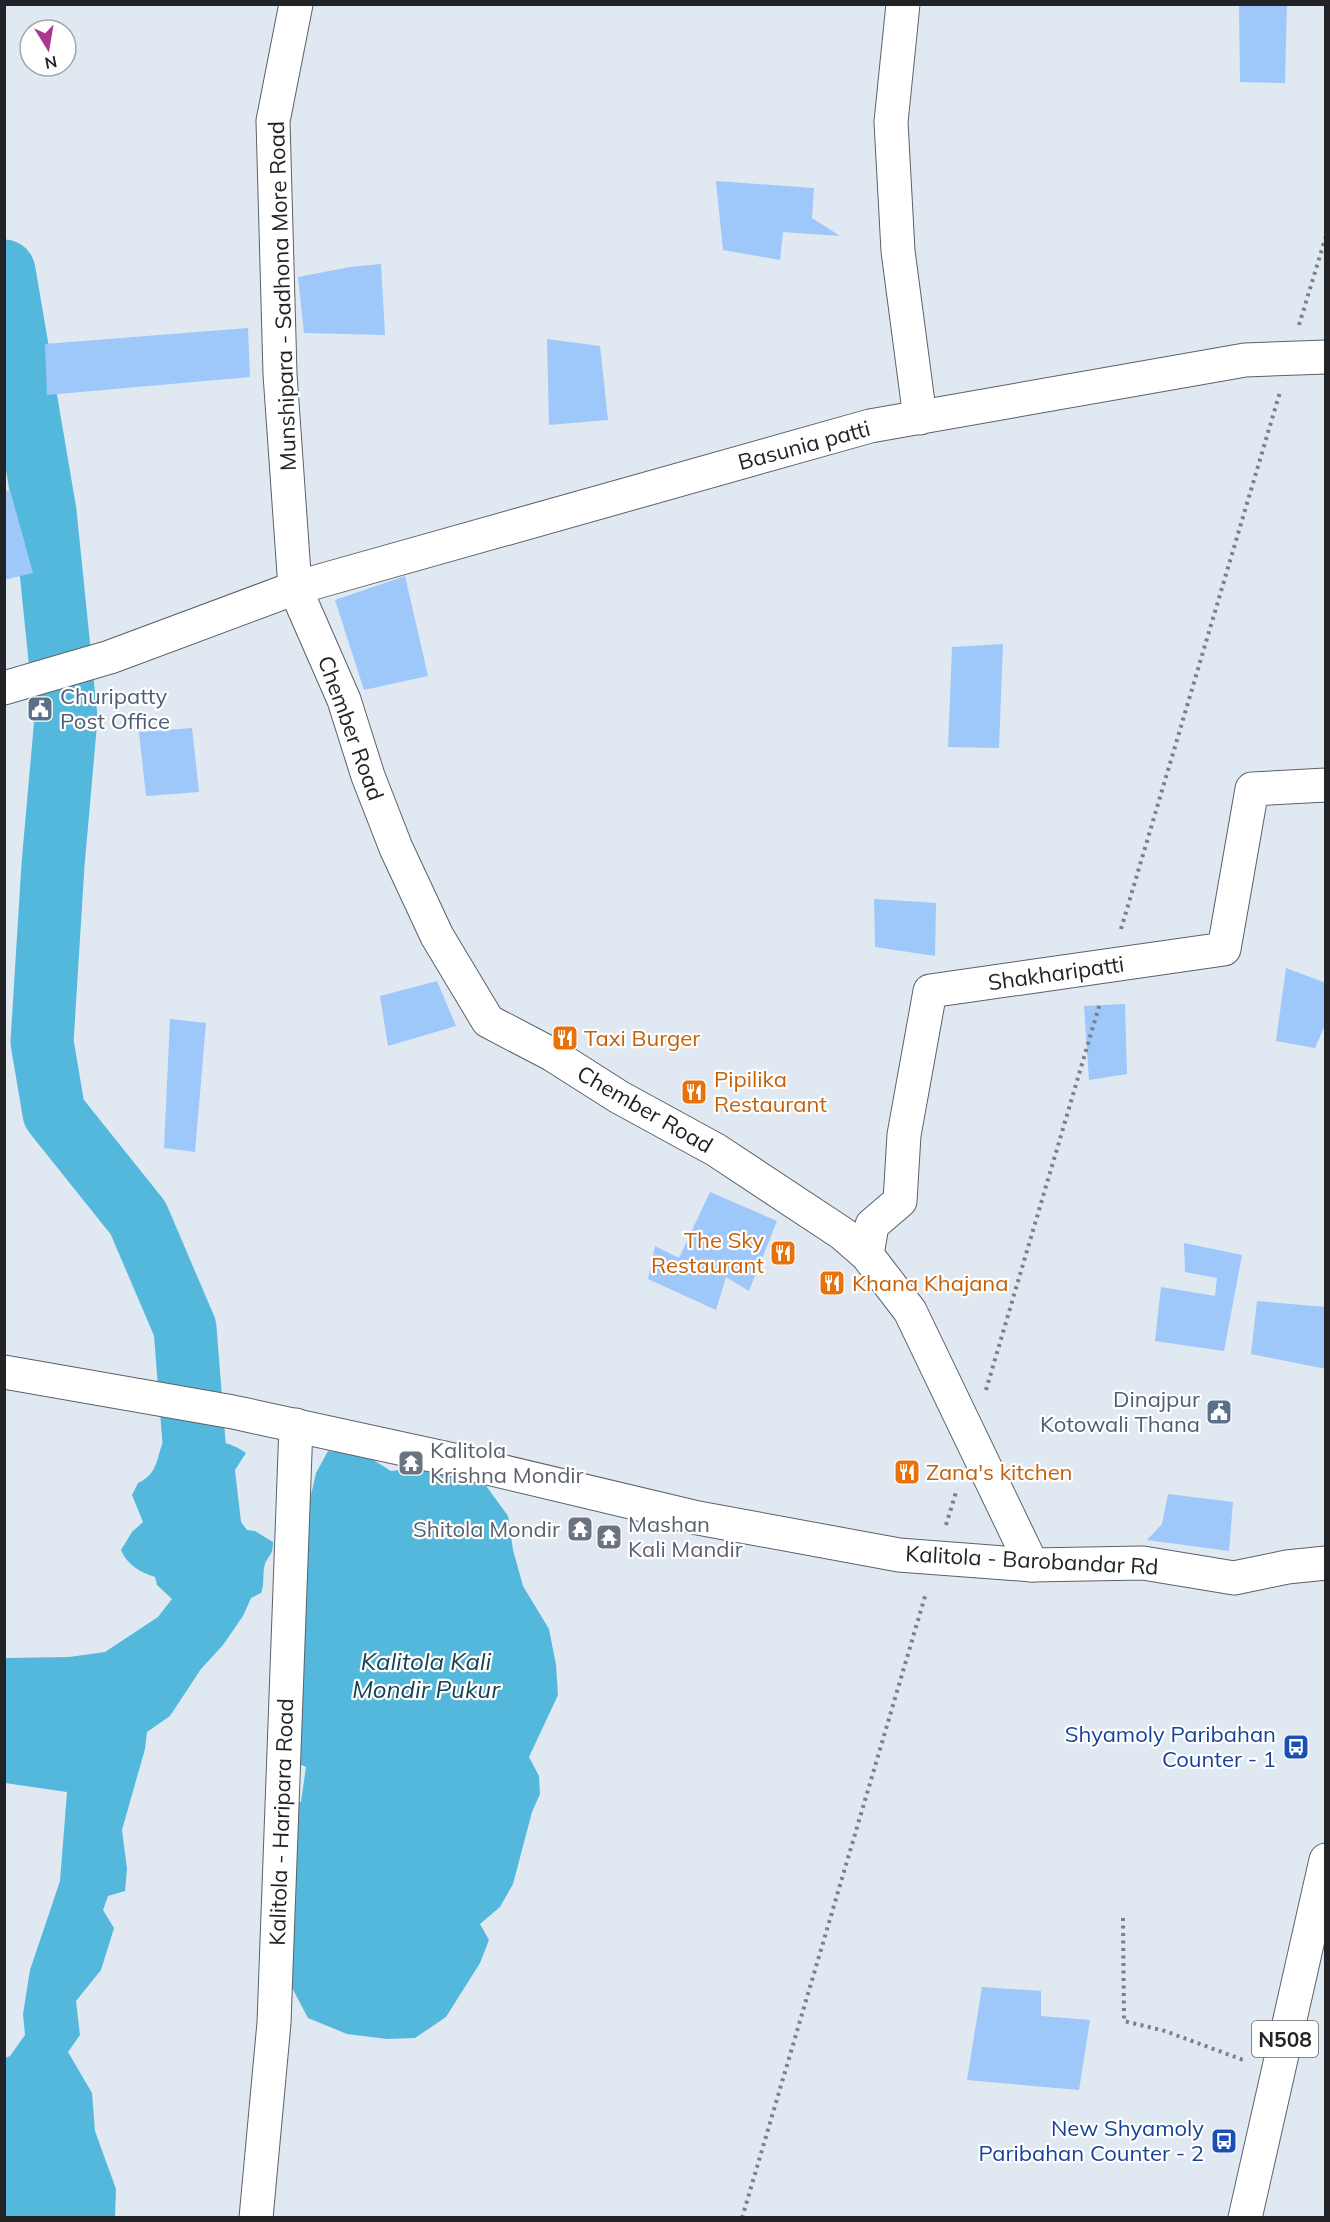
<svg xmlns="http://www.w3.org/2000/svg" width="1330" height="2222" font-family="Mulish,sans-serif">
	<rect width="100%" height="100%" fill="#e0e8f1"/>
	<path fill="#54b8dd" d="M171,1430L185,1431L200,1436L196,1451C218,1441 225,1439 246,1453L235,1470L241,1522L247,1530L255,1531L273,1542C273,1556 269,1554 265,1564C262,1573 265,1583 261,1593L251,1598L243,1616L223,1645L201,1669L170,1716L147,1732L145,1749L122,1830L127,1869L125,1891L108,1896L103,1910L114,1928L101,1970L76,2001L80,2035L68,2052L92,2093L95,2131L116,2189L115,2217H5V2058L10,2056L25,2035L23,2014L30,1970L60,1881L67,1792L5,1783V1658L69,1657L105,1652L158,1617L172,1599L157,1585L155,1577C140,1572 127,1565 121,1550L132,1532L143,1522L132,1495L138,1483C164,1471 153,1450 171,1430Z
		M328,1451L367,1456L391,1471L434,1466L484,1483L508,1516L513,1550L523,1586L549,1629L556,1665L558,1695L529,1757L539,1776L540,1794L532,1812L513,1884L500,1907L480,1924L489,1940L480,1963L446,2017L415,2038L387,2039L347,2034L308,2018L288,1980L293,1803L301,1802L306,1767L292,1761L306,1517L316,1473Z"/>
	<g fill="none" stroke-linecap="round" stroke-linejoin="round">
		<path stroke="#54b8dd" stroke-width="63" d="M4,271L45,512L66,718L53,865L42,1042L54,1113L138,1218L185,1328L200,1519"/>
	</g>
	<path fill="#9ec7fa" d="M1239,4H1287L1285,83L1240,82Z
		M716,181L814,188L812,218L840,236L783,232L780,260L723,250Z
		M381,264L385,335L304,333L298,277L350,267Z
		M248,328L250,377L47,395L45,344Z
		M547,339L600,346L608,420L549,425Z
		M10,490L33,573L4,580V492Z
		M405,576L428,676L364,690L335,600Z
		M1003,644L999,748L948,747L952,647Z
		M192,728L199,792L146,796L139,732Z
		M874,899L936,903L935,956L875,947Z
		M1286,968L1326,983V1023L1315,1048L1276,1041Z
		M437,981L456,1026L388,1046L380,996Z
		M1125,1004L1127,1074L1089,1080L1084,1006Z
		M170,1019L206,1023L195,1152L164,1148Z
		M710,1192L777,1221L749,1291L726,1277L716,1310L648,1279L655,1246L679,1258Z
		M1184,1243L1242,1255L1224,1351L1155,1341L1161,1287L1215,1296L1217,1278L1185,1272Z
		M1257,1301L1326,1307V1369L1251,1354Z
		M1168,1494L1233,1502L1229,1551L1147,1540L1162,1524Z
		M982,1987L1041,1991V2016L1090,2020L1079,2090L967,2080Z"/>
	<g fill="none" stroke-linecap="round" stroke-linejoin="round">
		<g stroke="#5b6169" stroke-width="35">
			<path id="street" d="M903,4L891,122L898,251L920,418
				M295,588L344,700L368,776L396,848L437,936L488,1021L553,1055L619,1097L716,1150L843,1234L867,1255L910,1311L1032,1565
				M4,688L110,657L295,588L870,426L1245,360L1326,357
				M867,1255L872,1225L900,1201L904,1135L930,991L1224,949L1252,789L1326,785
				M256,2218L274,2023L296,1425"/>
		</g>
		<g stroke="#5b6169" stroke-width="35">
			<path id="secondary" d="M295,588L280,374L273,121L296,4
				M4,1372L233,1412L454,1460L698,1518L899,1555L1032,1565L1143,1563L1234,1578L1287,1567L1326,1563"/>
		</g>
		<g stroke="#5b6169" stroke-width="35">
			<path id="highway" d="M1245,2218L1326,1860"/>
		</g>
		<path stroke="#7c8187" stroke-width="4" stroke-dasharray="3 4.5" stroke-linecap="butt" d="M1299,325L1326,236
			M1121,929L1280,392
			M986,1390L1100,1003
			M946,1525L957,1489
			M1123,1918L1124,2021L1165,2031L1246,2061
			M742,2218L926,1593"/>
		<use href="#street" stroke="#fff" stroke-width="33"/>
		<use href="#secondary" stroke="#fff" stroke-width="33"/>
		<use href="#highway" stroke="#fff" stroke-width="33"/>
	</g>
	<defs>
		<g id="civic-square" transform="scale(1.35)"><rect x="-9" y="-9" width="18" height="18" rx="4" fill="#5c6f8a" stroke="#fff"/><path d="M-.6-6.5H3V-4.5H.6V-3L4-1V1h2V6H-6V1h2V-1L-.6-3ZM-1.2 2.5V6h2.4V2.5Z" fill="#fff"/></g>
		<g id="restaurant-square" transform="scale(1.35)"><rect x="-9" y="-9" width="18" height="18" rx="4" fill="#e8710a" stroke="#fff"/><path d="M-5-6h1v4h1v-4h1v4h1v-4h1v5L-1.5 .5V6h-2V.5L-5-1ZM5-6V6H3V1.5H1.5Q1.5-4 5-6Z" fill="#fff"/></g>
		<g id="temple-square" transform="scale(1.35)"><rect x="-9" y="-9" width="18" height="18" rx="4" fill="#6b7280" stroke="#fff"/><path d="M0-6L5-2H3V0L6.5 2.5H4V6H1.5V3h-3V6H-4V2.5H-6.5L-3 0V-2H-5Z" fill="#fff"/></g>
		<g id="bus-square" transform="scale(1.35)"><rect x="-9" y="-9" width="18" height="18" rx="4" fill="#1a4fb4" stroke="#fff"/><path d="M-5-6H5V4H4V6H2V4H-2V6H-4V4H-5ZM-3.5-4V0h7V-4ZM-3.5 1.2v1.5H-2V1.2ZM2 1.2v1.5H3.5V1.2Z" fill="#fff"/></g>
	</defs>
	<g fill-rule="evenodd">
		<use href="#civic-square" x="40" y="709"/>
		<use href="#restaurant-square" x="565" y="1038"/>
		<use href="#restaurant-square" x="694" y="1092"/>
		<use href="#restaurant-square" x="783" y="1253"/>
		<use href="#restaurant-square" x="832" y="1283"/>
		<use href="#civic-square" x="1219" y="1412"/>
		<use href="#temple-square" x="411" y="1463"/>
		<use href="#restaurant-square" x="907" y="1472"/>
		<use href="#temple-square" x="580" y="1529"/>
		<use href="#temple-square" x="609" y="1537"/>
		<use href="#bus-square" x="1296" y="1747"/>
		<use href="#bus-square" x="1224" y="2141"/>
	</g>
	<g text-anchor="middle" dominant-baseline="central" stroke-width="4.5" stroke-linejoin="round" paint-order="stroke">
		<rect fill="#fff" stroke="#646568" stroke-width="1.5" x="1252" y="2021" width="66" height="36" rx="4.5"/>
		<g font-size="21" font-weight="bold" fill="#212327">
			<text x="1285" y="2039">N508</text>
		</g>
		<g font-size="22" fill="#212327" stroke="#fff">
			<text transform="translate(282 296) rotate(-92)">Munshipara - Sadhona More Road</text>
			<text transform="translate(804 445) rotate(-15)">Basunia patti</text>
			<text transform="translate(351 728) rotate(70)">Chember Road</text>
			<text transform="translate(1056 973) rotate(-8)">Shakharipatti</text>
			<text transform="translate(645 1109) rotate(30)">Chember Road</text>
			<text transform="translate(1032 1560) rotate(3)">Kalitola - Barobandar Rd</text>
			<text transform="translate(281 1822) rotate(-88)">Kalitola - Haripara Road</text>
		</g>
		<g font-size="22" fill="#4e5e75" stroke="#fff" text-anchor="start">
			<text x="60" y="696">Churipatty<tspan x="60" dy="25">Post Office</tspan></text>
			<text x="1200" y="1399" text-anchor="end">Dinajpur<tspan x="1200" dy="25">Kotowali Thana</tspan></text>
		</g>
		<g font-size="22" fill="#c56008" stroke="#fff" text-anchor="start">
			<text x="584" y="1038">Taxi Burger</text>
			<text x="714" y="1079">Pipilika<tspan x="714" dy="25">Restaurant</tspan></text>
			<text x="764" y="1240" text-anchor="end">The Sky<tspan x="764" dy="25">Restaurant</tspan></text>
			<text x="852" y="1283">Khana Khajana</text>
			<text x="926" y="1472">Zana's kitchen</text>
		</g>
		<g font-size="22" fill="#5b616d" stroke="#fff" text-anchor="start">
			<text x="430" y="1450">Kalitola<tspan x="430" dy="25">Krishna Mondir</tspan></text>
			<text x="628" y="1524">Mashan<tspan x="628" dy="25">Kali Mandir</tspan></text>
			<text x="560" y="1529" text-anchor="end">Shitola Mondir</text>
		</g>
		<g font-size="22" fill="#164399" stroke="#fff" text-anchor="end">
			<text x="1276" y="1734">Shyamoly Paribahan<tspan x="1276" dy="25">Counter - 1</tspan></text>
			<text x="1204" y="2128">New Shyamoly<tspan x="1204" dy="25">Paribahan Counter - 2</tspan></text>
		</g>
		<g font-size="24" font-style="italic" fill="#174353" stroke="#fff">
			<text x="426" y="1661">Kalitola Kali<tspan x="426" dy="28">Mondir Pukur</tspan></text>
		</g>
	</g>
	<rect width="1330" height="2222" fill="none" stroke="#212327" stroke-width="12"/>
	<g transform="translate(48 48) rotate(169)"><circle r="28" fill="#ffffff" stroke="#a6a7a9" stroke-width="1.5"/>
	<path d="M0-4.5L10 22L0 15L-10 22Z" fill="#ad378f"/>
	<text y="-9" font-size="16" font-weight="bold" text-anchor="middle" fill="#212327">N</text>
	</g>
</svg>
